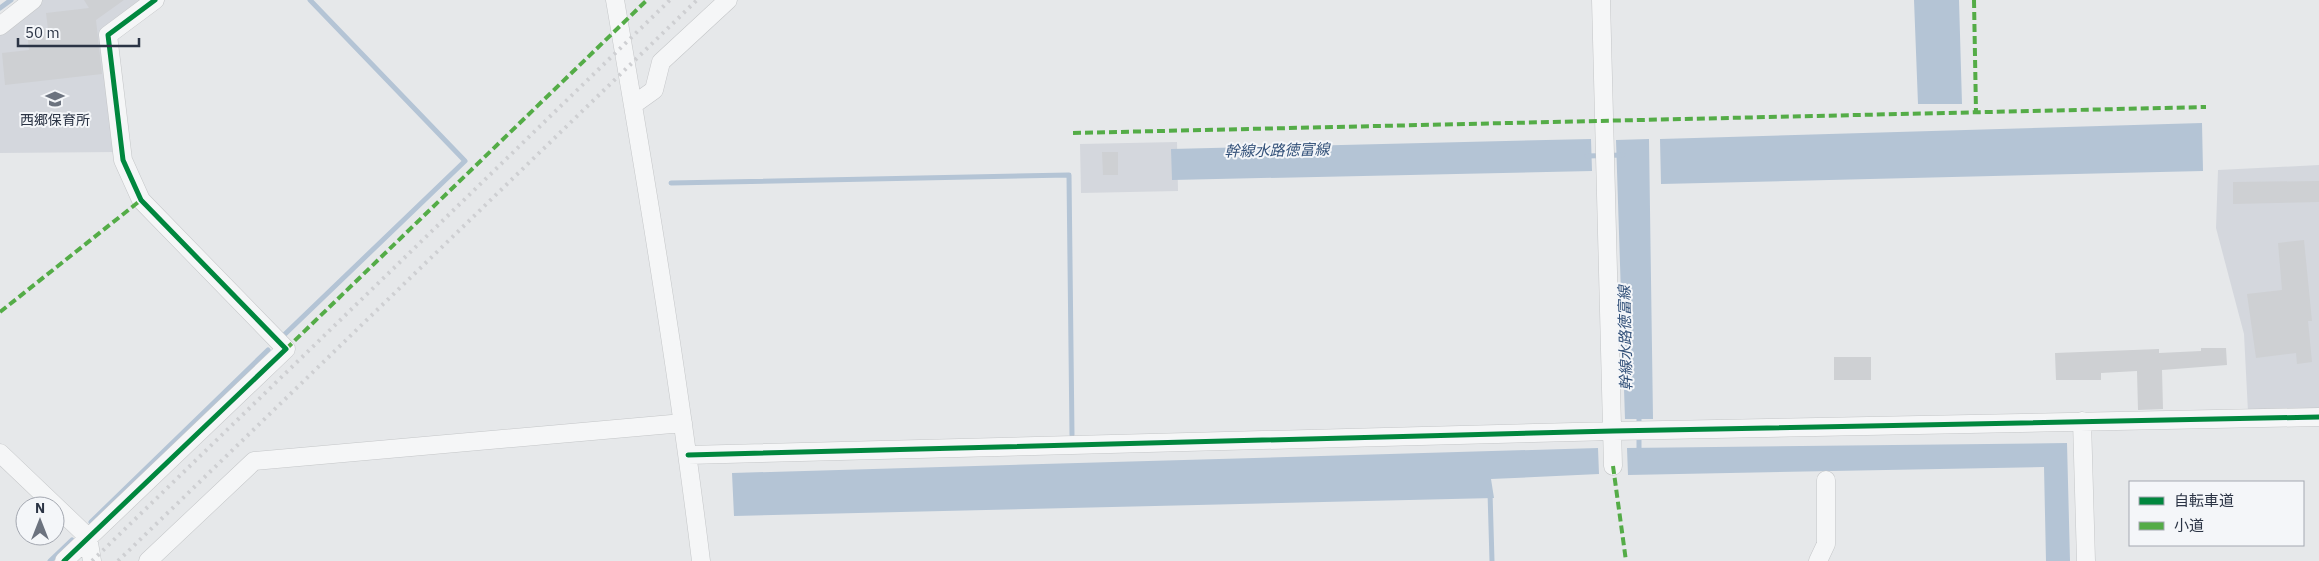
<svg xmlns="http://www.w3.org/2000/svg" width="2319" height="561" font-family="'IBM Plex Sans','Noto Sans JP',sans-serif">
	<rect width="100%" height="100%" fill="#e6e8ea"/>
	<path fill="#d4d7dd" d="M42,0H165L103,45L117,152L0,153V33Z
		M1177,142L1178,191L1081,193L1080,144Z
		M2319,165V412H2248L2244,334L2216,228L2218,170Z"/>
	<path fill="#b4c4d5" d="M1914,0H1959L1962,104H1918Z
		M2202,123L2203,171L1661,184L1660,139Z
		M1591,139L1592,171L1172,180L1171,149Z
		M1649,139L1653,419H1625L1616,140Z
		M2067,443L2070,561H2046L2044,467L1628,475L1627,448Z
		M1598,448L1599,474L1491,479L1494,498L734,516L732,473Z"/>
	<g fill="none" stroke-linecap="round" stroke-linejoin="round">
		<path stroke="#b4c4d5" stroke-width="5" d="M0,8L11,0
			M1587,156L1623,155
			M671,183L1069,175L1072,435
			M284,335L465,161L310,0
			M1639,412V454
			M1490,492L1492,561
			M91,522L268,350
			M50,561L72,540"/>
	</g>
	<path fill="#ced0d3" d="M84,0H124L96,20L102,74L5,85L2,53L29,50L27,31L48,29L46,13L89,8Z
		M1102,152H1118V175H1103Z
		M2319,181V202L2233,204V182Z
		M2304,240L2312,321H2308L2312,362L2297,364L2296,353L2256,358L2247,294L2282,290L2278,243Z
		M2201,348H2226L2227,365L2162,370L2163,409L2138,410L2137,371L2101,373V380H2056L2055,353L2159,349V353L2201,351Z
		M1834,357H1871V380H1834Z"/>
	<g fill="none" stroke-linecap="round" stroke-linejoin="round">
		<g stroke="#c4c6c8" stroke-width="19">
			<path id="minor" d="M615,0C647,186 678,373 701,561
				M1601,0L1613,466
				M0,26L33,0
				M633,105L654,90L661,62L728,0
				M2082,421L2086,561
				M0,453L88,537L92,561
				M688,455L1613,431L2319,417
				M64,561L286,349L141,200L123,160L108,35L155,0
				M148,561L254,461L683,423
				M1818,561L1826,544V480"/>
		</g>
		<use href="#minor" stroke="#f5f6f7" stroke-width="18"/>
		<path stroke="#cecfd2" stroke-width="4" stroke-dasharray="2.5 5" stroke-linecap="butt" d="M92,561L670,0
			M118,561L697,0"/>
		<path stroke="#54ac47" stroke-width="4" stroke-dasharray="8 4" stroke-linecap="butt" d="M1974,0L1976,112
			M1073,133L2206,107
			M0,312L141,200
			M286,349L647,0
			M1613,466L1626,561"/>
		<g stroke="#f4f6f9" stroke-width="8">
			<path id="cycleway" d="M688,455L1613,431L2319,417
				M64,561L286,349L141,200L123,160L108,35L155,0"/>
		</g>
		<use href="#cycleway" stroke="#00873e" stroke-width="5"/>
	</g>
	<defs>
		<g id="school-bare" transform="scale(1.5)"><path d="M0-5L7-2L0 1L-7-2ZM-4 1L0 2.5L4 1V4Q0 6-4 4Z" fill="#6c737f" stroke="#f4f6f9" stroke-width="2.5" paint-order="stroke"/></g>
	</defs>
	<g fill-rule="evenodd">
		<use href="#school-bare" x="55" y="99"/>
	</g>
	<g text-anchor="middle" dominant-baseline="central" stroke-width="4" stroke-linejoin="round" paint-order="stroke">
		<g font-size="14" fill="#2b3445" stroke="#f4f6f9">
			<text x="55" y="120">西郷保育所</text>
		</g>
		<g font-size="15" font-style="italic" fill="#34527a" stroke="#f4f6f9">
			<text transform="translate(1277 150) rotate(-1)">幹線水路徳富線</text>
			<text transform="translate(1625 338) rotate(-91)">幹線水路徳富線</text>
		</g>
	</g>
	<rect x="2129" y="481" width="175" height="65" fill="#f4f6f9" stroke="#a4a8b1"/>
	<rect x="2139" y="497" width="25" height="8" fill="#00873e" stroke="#a4a8b1"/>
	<text x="2174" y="506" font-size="15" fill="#2b3445">自転車道</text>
	<rect x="2139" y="522" width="25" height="8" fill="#54ac47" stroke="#a4a8b1"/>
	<text x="2174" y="531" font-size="15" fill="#2b3445">小道</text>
	<g transform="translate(40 521)"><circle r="24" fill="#f4f6f9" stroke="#a4a8b1"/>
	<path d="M0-4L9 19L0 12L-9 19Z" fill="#6c737f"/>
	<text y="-8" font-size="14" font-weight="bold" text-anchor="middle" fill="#2b3445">N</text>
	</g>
	<path d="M18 38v8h121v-8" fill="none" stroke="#2b3445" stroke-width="2.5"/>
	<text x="25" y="38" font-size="15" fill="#2b3445" stroke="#f4f6f9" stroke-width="4" paint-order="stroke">50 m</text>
</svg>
